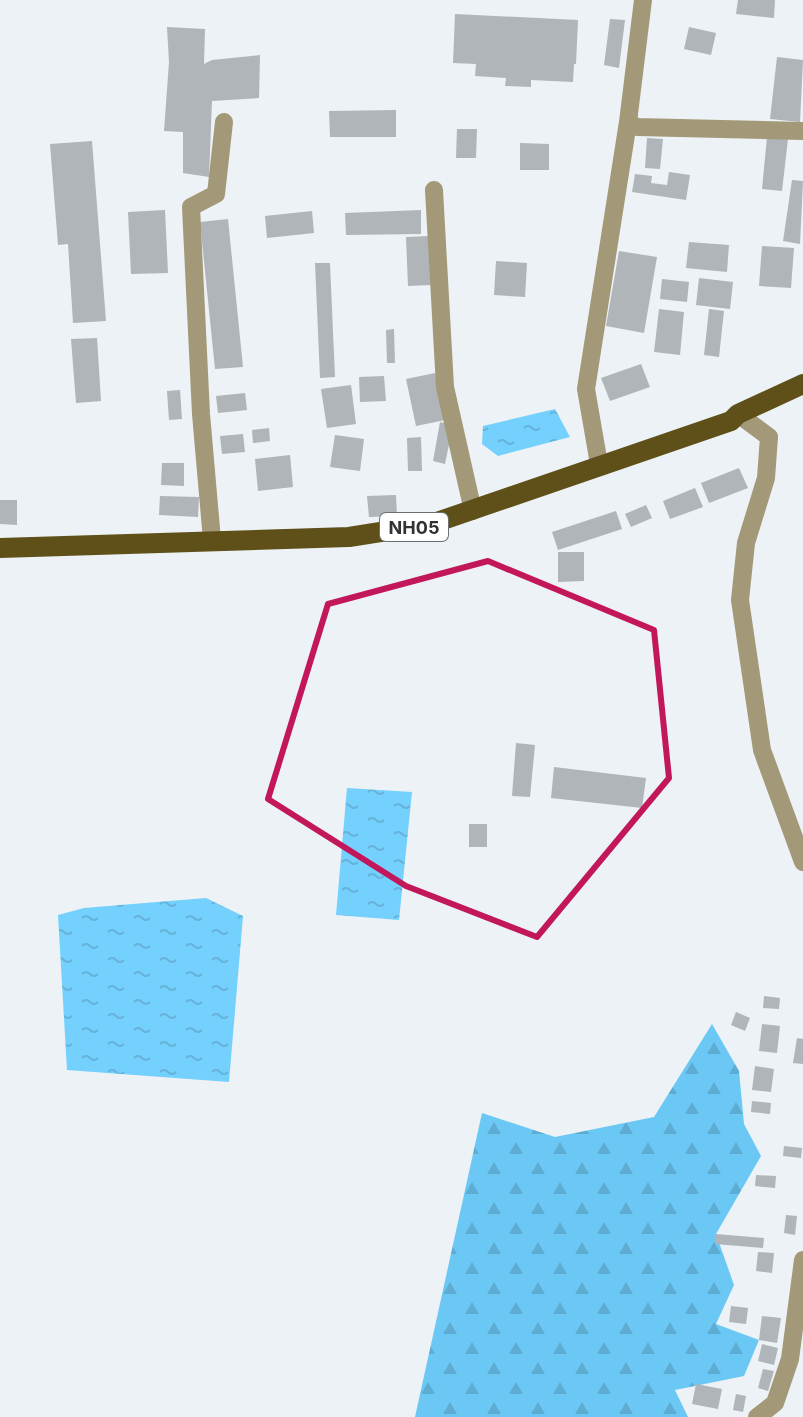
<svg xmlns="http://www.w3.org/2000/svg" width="803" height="1417" font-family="Inter,sans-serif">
	<defs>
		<pattern id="forest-firs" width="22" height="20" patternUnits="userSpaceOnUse" patternTransform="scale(2)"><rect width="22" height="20" fill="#6bc8f5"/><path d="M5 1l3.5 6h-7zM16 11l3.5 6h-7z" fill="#5dacd2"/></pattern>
		<pattern id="water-ripples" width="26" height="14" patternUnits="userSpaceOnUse" patternTransform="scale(2)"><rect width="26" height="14" fill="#74d0fd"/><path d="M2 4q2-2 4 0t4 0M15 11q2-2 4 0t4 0" fill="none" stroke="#65b3d9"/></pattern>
	</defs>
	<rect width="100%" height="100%" fill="#ecf2f5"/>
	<path fill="url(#forest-firs)" d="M712,1024L739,1071L744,1124L761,1156L716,1234L734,1285L716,1324L759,1340L744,1376L675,1390L688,1417H415L482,1113L555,1137L654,1117Z"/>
	<path fill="url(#water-ripples)" d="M555,409L570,437L498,456L482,444L483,426Z
		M347,788L412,792L399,920L336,915Z
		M206,898L243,916L229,1082L67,1070L58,915L84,908Z"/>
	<path fill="#afb5b8" d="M738,0H775L774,18L736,14Z
		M455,14L578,20L576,64H574L573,82L531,80V87L505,86L506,78L475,76L476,64L453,63Z
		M610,19L625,20L619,68L604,65Z
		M167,27L205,29L204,64L212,60L260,55L259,98L212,101L209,177L183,173V132L164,131L169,62Z
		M689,27L716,33L711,55L684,49Z
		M777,57L803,60L800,122L770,119Z
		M396,110V137H330L329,111Z
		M457,129H477L476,158H456Z
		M767,137L788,139L782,191L762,189Z
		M647,138L663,139L660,169L645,168Z
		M92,141L106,321L73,323L68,244L58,245L50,144Z
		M520,143L549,144V170H520Z
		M669,172L690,175L686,200L632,192L635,174L652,176L651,183L667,185Z
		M792,180L803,181L800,244L783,241Z
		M165,210L168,273L131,274L128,212Z
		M421,210V234L346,235L345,213Z
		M312,211L314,233L267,238L265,216Z
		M228,219L243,367L215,369L200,222Z
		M430,236L431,285L408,286L406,237Z
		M689,242L729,245L727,272L686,268Z
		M762,246L794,248L791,288L759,286Z
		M619,251L657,257L644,333L606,326Z
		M496,261L527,263L525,297L494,295Z
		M315,263H330L335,377L320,378Z
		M699,278L733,282L730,309L696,305Z
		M662,279L689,282L687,302L660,299Z
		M659,309L684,312L680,355L654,352Z
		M709,309L724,311L719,357L704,355Z
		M394,329L395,363H387L386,330Z
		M97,338L101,401L76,403L71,339Z
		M641,364L650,387L610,401L601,378Z
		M435,373L445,420L416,426L406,379Z
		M384,376L386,401L360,402L359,377Z
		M351,385L356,424L327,428L321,389Z
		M180,390L182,419L169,420L167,391Z
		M245,393L247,410L218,413L216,396Z
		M440,422L453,425L445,464L433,461Z
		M269,428L270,441L253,443L252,430Z
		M243,434L245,452L222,454L220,436Z
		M335,435L364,439L360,471L330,467Z
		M421,437L422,471H408L407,438Z
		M290,455L293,487L258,491L255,459Z
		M162,463H184V486L161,485Z
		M739,468L748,488L709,503L701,483Z
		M695,488L703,507L670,519L663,501Z
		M396,495L397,516L369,517L367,496Z
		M160,496L199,497L198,517L159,515Z
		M0,500H17V525L0,524Z
		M646,505L652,518L631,527L625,514Z
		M616,511L622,529L558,550L552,532Z
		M558,552H584V581L558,582Z
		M516,743L535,745L530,797L512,796Z
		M554,767L646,778L642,808L551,798Z
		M469,824H487V847H469Z
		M764,996L780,998L779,1009L763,1008Z
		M736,1012L750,1018L745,1031L731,1025Z
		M762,1024L780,1026L777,1053L759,1051Z
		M797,1038L803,1039V1064L793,1063Z
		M755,1066L774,1069L771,1092L752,1090Z
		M752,1101L771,1103L770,1114L751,1112Z
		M784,1146L802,1148L801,1158L783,1156Z
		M756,1175L776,1176L775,1188L755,1186Z
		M786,1215L797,1216L795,1235L784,1233Z
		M716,1234L764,1238L763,1248L715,1244Z
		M758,1252L774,1253L772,1273L756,1271Z
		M731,1306L748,1308L746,1324L729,1322Z
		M762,1316L781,1318L777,1343L759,1340Z
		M762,1344L778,1348L774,1365L758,1361Z
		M763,1369L774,1371L768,1391L758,1388Z
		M696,1384L722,1389L718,1409L692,1404Z
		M736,1394L746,1396L743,1412L733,1410Z"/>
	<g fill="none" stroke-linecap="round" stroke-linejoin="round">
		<path stroke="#a39877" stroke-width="18" d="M643,0L628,122L637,127L803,131
			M434,190L445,387L473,511
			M738,414L769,437L766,478L746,543L740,600L762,750L803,862
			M599,464L586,389L628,122
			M212,540L201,414L191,207L216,194L224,122
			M757,1417L775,1403L790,1359L803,1260"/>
		<path stroke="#5f501a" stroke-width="20" d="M0,548L349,537L431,524L731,421L738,414L803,384"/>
	</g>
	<path fill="none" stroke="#c2185b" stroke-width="6" stroke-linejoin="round" d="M488,561L654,630L669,778L537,937L406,886L268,799L328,604Z"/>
	<g text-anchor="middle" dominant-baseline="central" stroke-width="7" stroke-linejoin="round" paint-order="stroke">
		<rect fill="#fff" stroke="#6e7070" stroke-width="2" x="380" y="513" width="68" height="28" rx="6"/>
		<g font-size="18" font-weight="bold" fill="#303233">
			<text x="414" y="527">NH05</text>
		</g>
	</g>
</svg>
